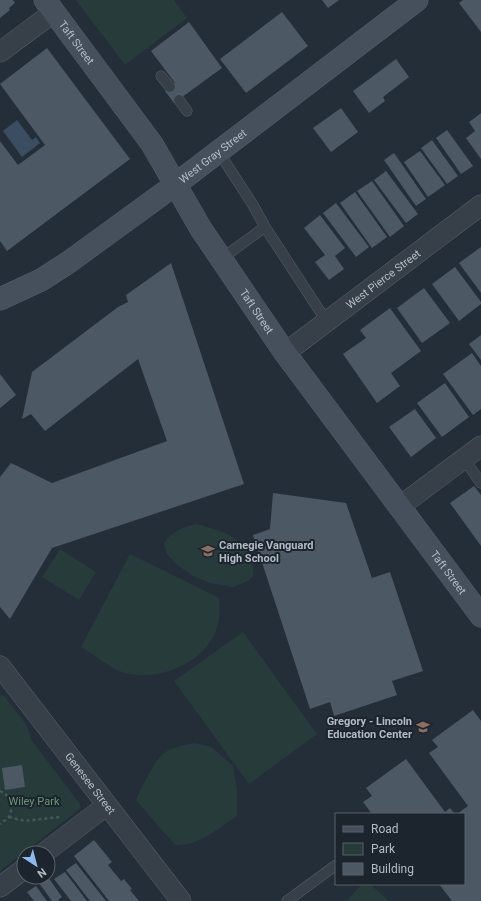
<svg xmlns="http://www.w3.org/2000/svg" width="481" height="901" font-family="Roboto,sans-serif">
	<rect width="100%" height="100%" fill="#242e39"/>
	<path fill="#273b3b" d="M76,0H174L187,18L125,65Z
		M196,524C225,531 256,541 253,576L248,581L233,587L210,583L193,576L176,564L167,554L164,543C173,530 182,528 196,524Z
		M60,549L96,572L79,600L42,577Z
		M130,554L219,598C220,613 220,625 212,639C196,668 147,684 117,670C105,664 93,654 81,647Z
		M243,632L317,734L249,784L174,681Z
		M0,695L4,696L26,724L32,741L80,804L81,808L0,871Z
		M195,743L211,747L233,766L237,791V816C217,829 200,846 175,845L136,800C142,787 153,763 163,754C172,747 184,745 195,743Z
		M362,884H370L389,901H347Z"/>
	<path fill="#3a4d61" d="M17,120L32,140L36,137L40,143L22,157L3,131Z"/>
	<path fill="#4c5864" d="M0,0H13L15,3L9,8L10,10L0,18Z
		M322,0H339L328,8Z
		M463,0H481V32L459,3Z
		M282,12L308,46L246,93L220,59Z
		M189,22L222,68L174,103L165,91L175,83L151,51Z
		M47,48L130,159L7,251L0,241V141L18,165L45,145L0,84Z
		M396,59L409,77L383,97L385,101L369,113L353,91Z
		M341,108L358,132L331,152L313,128Z
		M481,113V159L466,138L475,131L469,122Z
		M447,130L473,166L461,174L436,138Z
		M432,140L458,176L447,184L421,148Z
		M420,151L445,185L428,197L404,162Z
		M394,153L426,199L416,206L384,160Z
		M386,171L418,214L406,223L374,180Z
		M372,181L404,226L390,237L357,191Z
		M355,192L387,237L372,248L340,203Z
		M336,203L369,247L356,257L323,213Z
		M320,215L345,248L335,256L344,269L329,280L315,262L325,255L304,228Z
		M481,247V293L459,263Z
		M171,263L244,484L52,548L10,619L0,607V477L11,463L52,483L167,441L138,359L45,431L31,414L22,419L32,372L118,307L128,302L126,295Z
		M455,267L481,302V304L459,321L432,284Z
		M424,288L450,323L422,343L397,308Z
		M390,308L421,351L391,373L400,386L377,403L343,354L366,338L360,330Z
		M481,335V360L469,344Z
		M472,353L481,366V409L473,415L443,374Z
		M0,374L16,395L0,408Z
		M445,383L469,417L442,437L417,403Z
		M415,409L436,438L411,457L389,427Z
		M474,486L481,495V546L450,503Z
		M273,493L346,503L372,578L390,572L423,671L392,681L397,695L334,716L330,702L310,709L253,535L270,529Z
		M473,710L481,721V901H452L439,884H464V814H457L468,806L429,753L438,747L432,740Z
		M406,759L445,812L450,808L455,814H372L363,802L372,796L366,788Z
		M22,765L25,787L5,790L2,768Z
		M94,840L112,862L108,865L121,881L124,879L132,889L130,890L139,901H109L74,856Z
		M76,863L106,901H90L66,870Z
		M65,872L87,901H71L54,879Z
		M48,877L62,897L58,900L59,901H52L39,883Z
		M36,886L47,901H34L27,892Z"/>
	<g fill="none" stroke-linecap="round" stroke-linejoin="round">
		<g stroke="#555e67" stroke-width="11">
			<path id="lane" d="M161,76L170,87
				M179,100L187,111
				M218,151L253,205L265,227L327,322
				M221,259L265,227
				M464,459L481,483
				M287,901L336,865"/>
		</g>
		<g stroke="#555e67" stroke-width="21">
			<g id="street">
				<path d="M0,52L54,12"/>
				<path id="s1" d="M285,353L481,205"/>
				<path d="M399,507L481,446"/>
				<path id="s2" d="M0,666L181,901"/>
				<path d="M44,853L107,805"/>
				<path d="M0,887L24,869"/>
			</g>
		</g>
		<g stroke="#555e67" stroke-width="23">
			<g id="secondary">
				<path id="s3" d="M45,0L152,144L201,229L285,353L481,616"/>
				<path id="s4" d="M0,299L41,280L69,262L176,184L417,0"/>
			</g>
		</g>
		<path stroke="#455859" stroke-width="2.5" stroke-dasharray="3 3" stroke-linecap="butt" d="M0,791C13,798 14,803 9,817L0,824
			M9,817L25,821L60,817"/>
		<use href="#lane" stroke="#374049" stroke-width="10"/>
		<use href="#street" stroke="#374049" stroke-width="20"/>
		<use href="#secondary" stroke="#464f5c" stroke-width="22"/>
	</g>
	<defs>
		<g id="school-bare" transform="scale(1.08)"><path d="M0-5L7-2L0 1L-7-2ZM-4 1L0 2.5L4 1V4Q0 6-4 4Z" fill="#8d6e63" stroke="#1c252e" stroke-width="2.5" paint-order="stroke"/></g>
	</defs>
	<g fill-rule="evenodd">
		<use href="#school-bare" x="208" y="551"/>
		<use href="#school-bare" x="423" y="727"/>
	</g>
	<g text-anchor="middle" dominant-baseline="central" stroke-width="4" stroke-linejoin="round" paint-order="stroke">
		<g font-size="11" fill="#b2bbc5" stroke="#1c252e">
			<text stroke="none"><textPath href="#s3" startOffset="53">Taft Street</textPath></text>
			<text stroke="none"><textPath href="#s4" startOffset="257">West Gray Street</textPath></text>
			<text stroke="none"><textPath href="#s1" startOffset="123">West Pierce Street</textPath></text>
			<text stroke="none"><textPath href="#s3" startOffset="377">Taft Street</textPath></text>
			<text stroke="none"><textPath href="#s3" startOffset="701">Taft Street</textPath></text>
			<text stroke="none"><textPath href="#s2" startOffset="148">Genesee Street</textPath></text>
		</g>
		<g font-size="11" font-weight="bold" fill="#b2bbc5" stroke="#1c252e" text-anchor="start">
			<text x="219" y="545">Carnegie Vanguard<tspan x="219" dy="13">High School</tspan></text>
			<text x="412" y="721" text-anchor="end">Gregory - Lincoln<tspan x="412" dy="13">Education Center</tspan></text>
		</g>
		<g font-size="11" fill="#6b9472" stroke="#1c252e">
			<text x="34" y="801">Wiley Park</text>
		</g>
	</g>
	<rect x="335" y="813" width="130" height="72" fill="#1c252e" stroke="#58616a"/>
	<rect x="343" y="826" width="20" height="6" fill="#464f5c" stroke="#58616a"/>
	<text x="371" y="833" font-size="12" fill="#b2bbc5">Road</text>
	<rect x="343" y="843" width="20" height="12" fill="#273b3b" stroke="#58616a"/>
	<text x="371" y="853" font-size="12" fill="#b2bbc5">Park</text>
	<rect x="343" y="863" width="20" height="12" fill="#4c5864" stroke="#58616a"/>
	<text x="371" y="873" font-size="12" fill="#b2bbc5">Building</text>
	<g transform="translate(36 865) rotate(144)"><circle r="19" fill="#1c252e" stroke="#58616a"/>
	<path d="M0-3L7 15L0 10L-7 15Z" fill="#8db9ef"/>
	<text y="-6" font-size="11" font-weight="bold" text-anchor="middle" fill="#b2bbc5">N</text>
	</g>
</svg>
